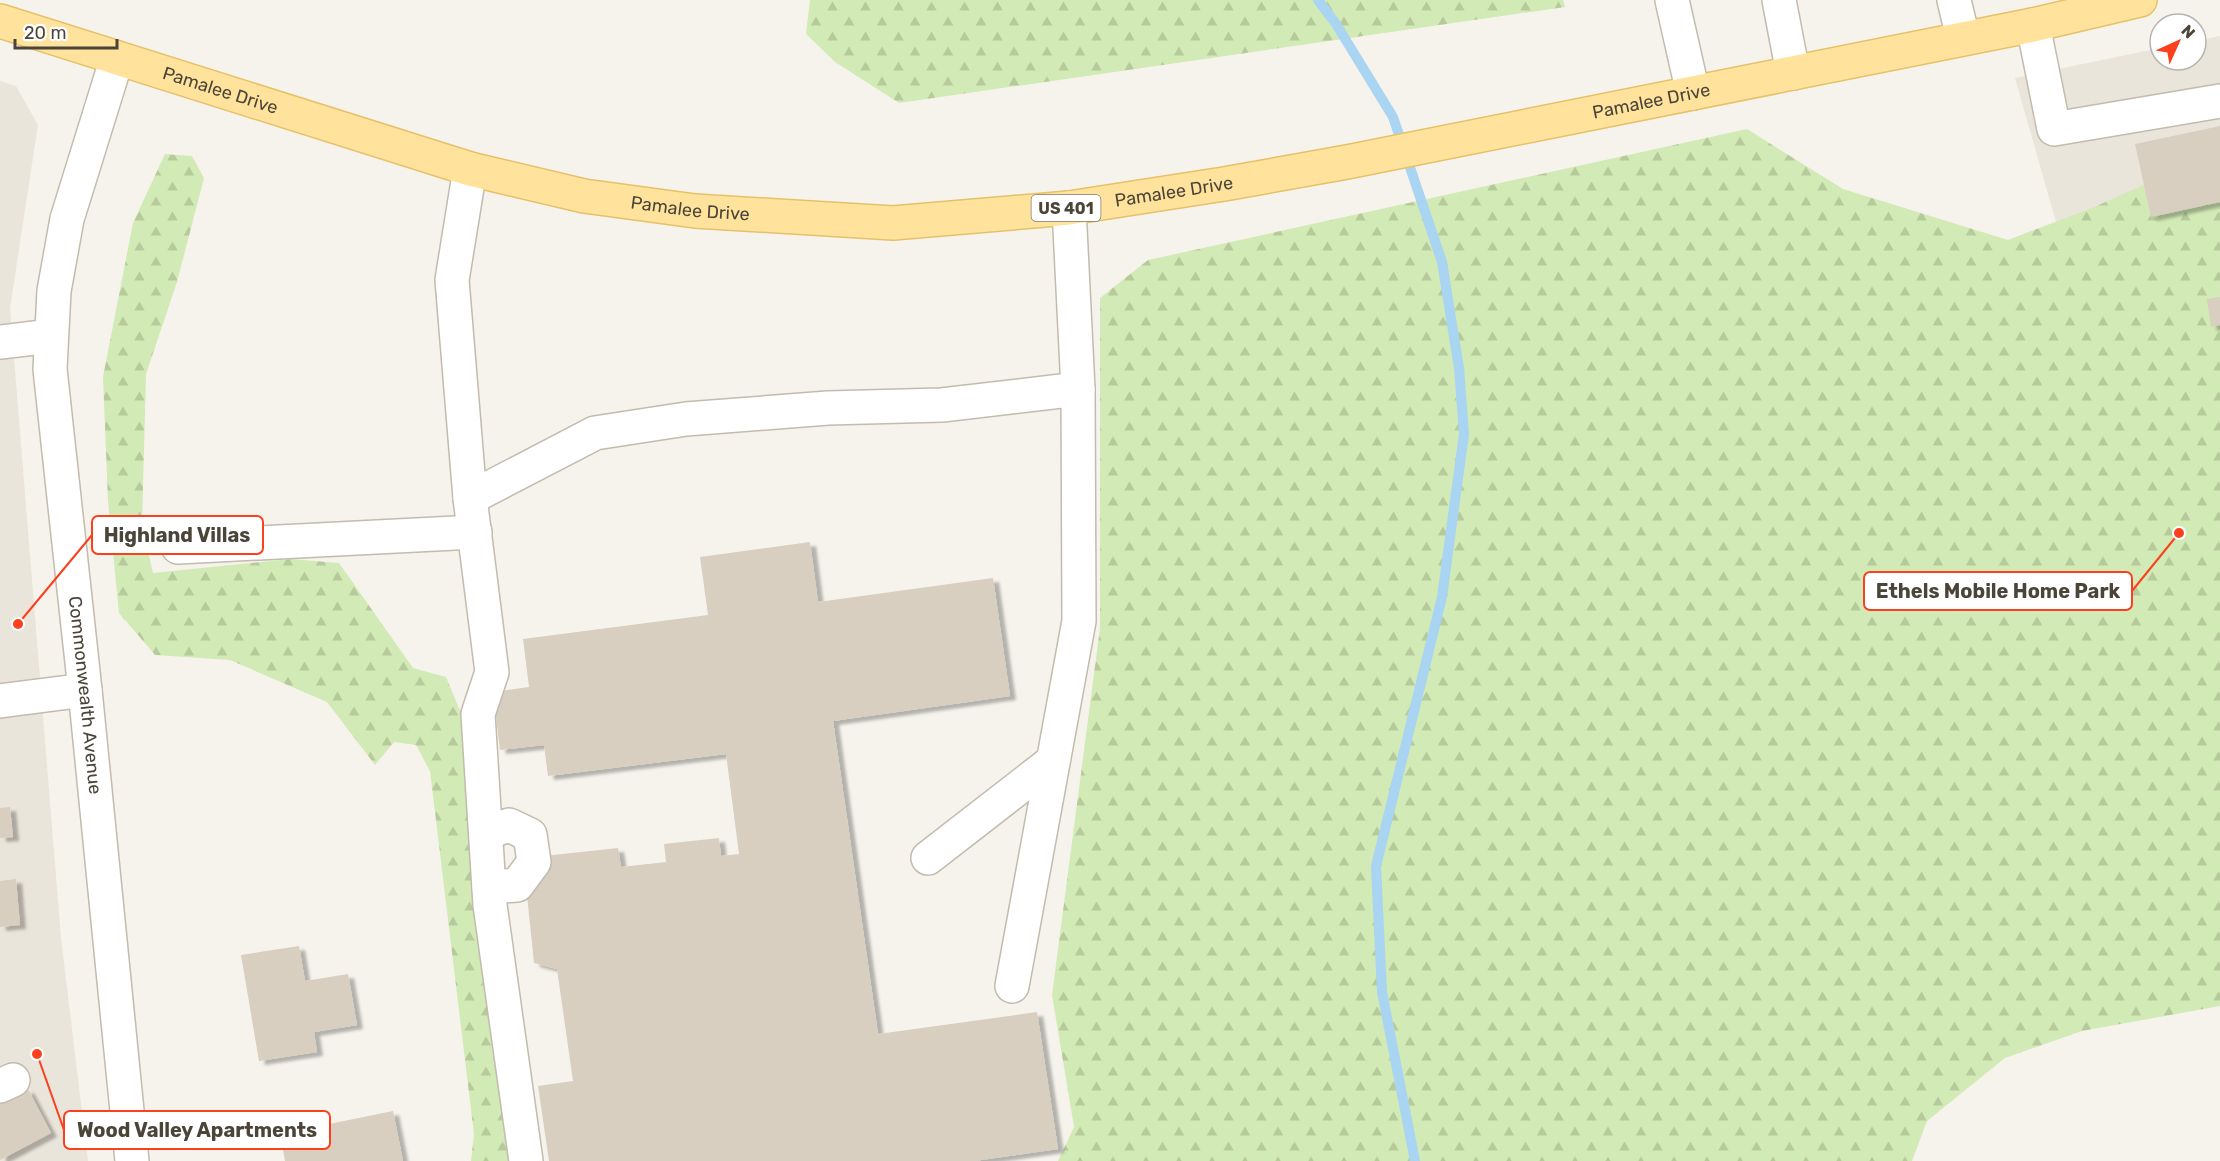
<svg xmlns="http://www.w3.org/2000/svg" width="2220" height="1161" font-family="Rubik,sans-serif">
	<defs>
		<pattern id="forest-firs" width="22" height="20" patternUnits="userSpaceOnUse" patternTransform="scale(1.5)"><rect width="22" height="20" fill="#d2eab5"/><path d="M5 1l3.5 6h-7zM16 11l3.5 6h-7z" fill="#b6ca9c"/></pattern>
		<filter id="shadow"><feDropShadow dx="6" dy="4" stdDeviation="1.5" flood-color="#0004"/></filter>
	</defs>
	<rect width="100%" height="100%" fill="#f6f3ec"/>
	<path fill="#eae5da" d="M2220,36V844L2056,222L2015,78L2160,48V60H2196V41Z
		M0,81L16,86L38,125L10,308L61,938L88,1161H0Z"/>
	<path fill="url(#forest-firs)" d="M810,0H1563L1565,7L899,103L835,62L806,34Z
		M1747,129L1843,189L2008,240L2092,208L2220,151V1006L2082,1031L2005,1058L1927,1121L1912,1161H1058L1074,1127L1052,995L1100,628V298L1148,260Z
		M165,154L192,156L204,178L177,282L146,374L142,526L153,573L291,559L339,563L413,668L446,677L461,713L514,1161H471L474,1134L430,771L416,745L394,742L375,765L327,702L230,660L155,655L119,613L108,501L103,377L133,223Z"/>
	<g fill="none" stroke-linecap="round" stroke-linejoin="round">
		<path stroke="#a9d4f2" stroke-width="10" d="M1318,0L1336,24L1393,117L1442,262L1459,368L1464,434L1442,597L1376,866L1382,992L1415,1161"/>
	</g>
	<path fill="#d8cfc1" filter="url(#shadow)" d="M2220,126V202L2151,217L2135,144Z
		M2220,297V325L2211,327L2207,299Z
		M810,542L818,602L993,578L1010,696L833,721L878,1034L1037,1012L1058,1149L974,1161H549L538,1086L573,1081L557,969L534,963L525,876L546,874L544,856L618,848L621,867L666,862L664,844L719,838L721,856L739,854L726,754L548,776L544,745L500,750L493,692L529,687L523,639L708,615L700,557Z
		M10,807L13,837L0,838V808Z
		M16,879L20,925L0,927V881Z
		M299,946L305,981L348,974L357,1025L314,1032L317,1052L259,1061L241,955Z
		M28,1089L51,1133L0,1160V1103Z
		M393,1111L403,1161H285L280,1134Z"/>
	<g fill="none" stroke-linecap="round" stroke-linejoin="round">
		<g stroke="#c2bbae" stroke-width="36">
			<g id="minor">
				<path d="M1672,0L1693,93"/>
				<path d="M1779,0L1793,73"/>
				<path d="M1954,0L1963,38"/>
				<path d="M2033,25L2054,129L2220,101"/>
				<path id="s1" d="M117,58L67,219L54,291L50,369L85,690L132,1161"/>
				<path d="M470,169L452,280L470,498L492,672L478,714L490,905L526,1161"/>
				<path d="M0,342L51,336"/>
				<path d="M470,498L595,433L686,419L828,408L942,405L1078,389"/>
				<path d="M178,547L475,532"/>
				<path d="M0,701L85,690"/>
				<path d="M486,833L509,825L530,835L534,862L517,885L489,887"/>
				<path d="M928,858L1053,761"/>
				<path d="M1012,986L1079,621L1078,389L1069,208"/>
				<path d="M0,1086L13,1080"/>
			</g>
		</g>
		<g stroke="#e6c16a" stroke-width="36">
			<g id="major">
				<path id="s2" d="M0,21L470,169L584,196L695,211L893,223L1069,208L1224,184L1347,162L2033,25L2140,0"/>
			</g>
		</g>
		<use href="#minor" stroke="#fff" stroke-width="33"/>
		<use href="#major" stroke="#ffe39c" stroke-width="33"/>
	</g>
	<g text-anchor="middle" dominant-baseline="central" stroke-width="6" stroke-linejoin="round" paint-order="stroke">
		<rect fill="#fff" stroke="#817c74" stroke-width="1.5" x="1031.5" y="195" width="69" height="26" rx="4.5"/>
		<g font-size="16" font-weight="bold" fill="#4b4439">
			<text x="1066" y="208">US 401</text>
		</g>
		<g font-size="18" fill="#4b4439" stroke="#fff">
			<text stroke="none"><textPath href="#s2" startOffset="231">Pamalee Drive</textPath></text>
			<text stroke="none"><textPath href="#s2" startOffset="1689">Pamalee Drive</textPath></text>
			<text stroke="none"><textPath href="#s2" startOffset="1203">Pamalee Drive</textPath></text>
			<text stroke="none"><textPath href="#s2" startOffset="717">Pamalee Drive</textPath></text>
			<text stroke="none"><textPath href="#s1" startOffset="648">Commonwealth Avenue</textPath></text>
		</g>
	</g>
	<path fill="none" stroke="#fc3f1d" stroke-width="2" d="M18 624L92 535M2179 533L2132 591M37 1054L64 1130"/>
	<g fill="#fc3f1d" stroke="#fff" stroke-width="2">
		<circle cx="18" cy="624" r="6"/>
		<circle cx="2179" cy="533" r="6"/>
		<circle cx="37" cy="1054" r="6"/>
	</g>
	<g fill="#fff" stroke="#fc3f1d" stroke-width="2">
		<rect x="92" y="516" width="171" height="38" rx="6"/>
		<rect x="1864" y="572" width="268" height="38" rx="6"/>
		<rect x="64" y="1111" width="266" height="38" rx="6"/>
	</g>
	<g font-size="20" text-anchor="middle" font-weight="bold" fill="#4b4439">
		<text x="177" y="542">Highland Villas</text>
		<text x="1998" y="598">Ethels Mobile Home Park</text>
		<text x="197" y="1137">Wood Valley Apartments</text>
	</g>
	<g transform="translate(2178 42) rotate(45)"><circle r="28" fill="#ffffff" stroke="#b7b4b0" stroke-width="1.5"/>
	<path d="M0-4.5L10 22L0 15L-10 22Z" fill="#fc3f1d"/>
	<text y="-9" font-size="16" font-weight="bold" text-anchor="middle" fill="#4b4439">N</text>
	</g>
	<path d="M15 39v9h102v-9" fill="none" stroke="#4b4439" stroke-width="3"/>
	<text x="24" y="39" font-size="18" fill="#4b4439" stroke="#ffffff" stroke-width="4.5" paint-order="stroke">20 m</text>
</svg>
